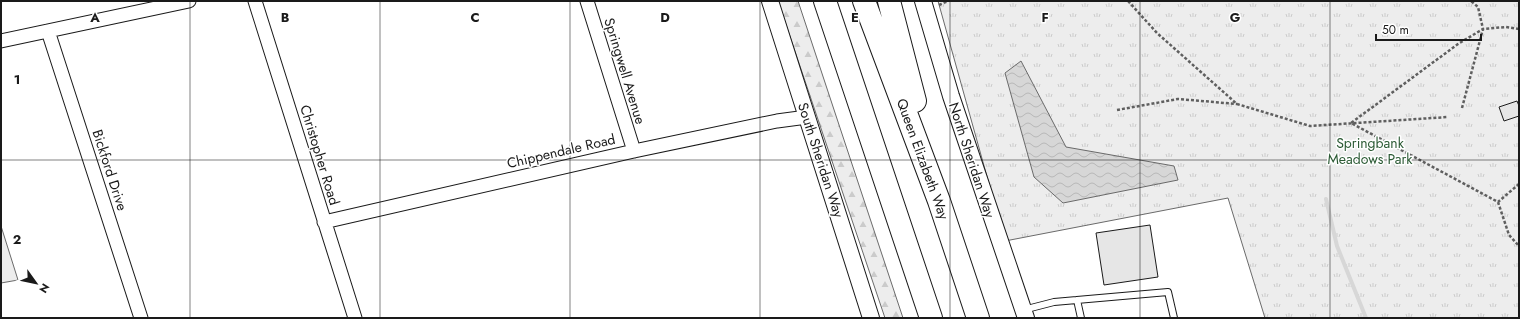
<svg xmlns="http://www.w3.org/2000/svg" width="1520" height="319" font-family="Jost,sans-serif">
	<defs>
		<pattern id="grass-tufts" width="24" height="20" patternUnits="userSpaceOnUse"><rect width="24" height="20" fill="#ededed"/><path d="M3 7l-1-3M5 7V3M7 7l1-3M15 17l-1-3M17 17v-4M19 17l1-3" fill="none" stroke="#cbcbcb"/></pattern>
		<pattern id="forest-firs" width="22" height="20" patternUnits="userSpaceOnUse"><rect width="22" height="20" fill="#ededed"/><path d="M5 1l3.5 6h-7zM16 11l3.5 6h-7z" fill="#cbcbcb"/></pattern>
		<pattern id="water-waves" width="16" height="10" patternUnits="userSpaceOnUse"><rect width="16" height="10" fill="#d7d7d7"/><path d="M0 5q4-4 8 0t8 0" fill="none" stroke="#b8b8b8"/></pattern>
	</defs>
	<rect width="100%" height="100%" fill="#fff"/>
	<path fill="url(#grass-tufts)" stroke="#6a6a6a" d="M938,1H1519V318H1265L1228,198L1005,241Z"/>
	<path fill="url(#forest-firs)" stroke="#6a6a6a" d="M778,1H798L903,318H885Z"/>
	<path fill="#ededed" stroke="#6a6a6a" d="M1,226L18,280L1,283Z"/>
	<path fill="url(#water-waves)" stroke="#6a6a6a" d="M1021,61L1066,147L1174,166L1178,180L1063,203L1034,177L1005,73Z"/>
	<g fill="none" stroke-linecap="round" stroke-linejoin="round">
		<path stroke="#d7d7d7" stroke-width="4" d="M1326,199L1337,246L1366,318"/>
	</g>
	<path fill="#e6e6e6" stroke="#1a1a1a" d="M1517,101L1519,106V116L1504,121L1499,107Z
		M1150,225L1158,277L1104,285L1096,233Z"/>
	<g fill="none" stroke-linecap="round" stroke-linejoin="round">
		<g stroke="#1a1a1a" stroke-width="8">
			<path id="service" d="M1077,300L1081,318
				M1023,310L1054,302L1168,292L1174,318"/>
		</g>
		<g stroke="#1a1a1a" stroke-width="15">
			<path id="minor" d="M255,1L355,318
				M587,1L634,151
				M48,31L141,318
				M1,41L189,1
				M324,222L634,151L777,121L807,117"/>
		</g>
		<g stroke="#1a1a1a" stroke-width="18">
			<path id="tertiary" d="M770,1L871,318
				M923,1L951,96L1026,318"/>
		</g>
		<g stroke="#1a1a1a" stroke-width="24">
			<path id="motorway" d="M825,1L931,318
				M864,1L939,201L978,318
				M889,1L915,101"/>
		</g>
		<path stroke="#5f5f5f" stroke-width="2.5" stroke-dasharray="3 2" stroke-linecap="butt" d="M1128,1L1157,33L1237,104L1310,126L1448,117
			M939,5L948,1
			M1519,29L1506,27L1483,29L1458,44L1351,123L1498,202L1519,184
			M1462,108L1483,29L1478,7L1471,1
			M1117,110L1178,99L1237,104
			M1498,202L1509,235L1519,246"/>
		<use href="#service" stroke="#fff" stroke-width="6"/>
		<use href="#minor" stroke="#fff" stroke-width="13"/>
		<use href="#tertiary" stroke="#fff" stroke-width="16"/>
		<use href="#motorway" stroke="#fff" stroke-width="22"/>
	</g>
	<path fill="none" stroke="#1a1a1a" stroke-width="1" stroke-opacity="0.55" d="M190,1V318M380,1V318M570,1V318M760,1V318M950,1V318M1140,1V318M1330,1V318M1,160H1519"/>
	<g text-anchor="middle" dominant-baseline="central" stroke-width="3" stroke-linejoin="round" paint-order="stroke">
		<g font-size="14" fill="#1a1a1a" stroke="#fff">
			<text transform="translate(625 71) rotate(73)">Springwell Avenue</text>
			<text transform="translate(561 151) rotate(-13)">Chippendale Road</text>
			<text transform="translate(320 155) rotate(73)">Christopher Road</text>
			<text transform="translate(923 159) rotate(70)">Queen Elizabeth Way</text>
			<text transform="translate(821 160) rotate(72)">South Sheridan Way</text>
			<text transform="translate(972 160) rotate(72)">North Sheridan Way</text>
			<text transform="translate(110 170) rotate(72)">Bickford Drive</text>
		</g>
		<g font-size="14" fill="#2b5a34" stroke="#fff">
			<text x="1370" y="143">Springbank<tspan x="1370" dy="16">Meadows Park</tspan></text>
		</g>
	</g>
	<g font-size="13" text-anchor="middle" font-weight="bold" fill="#1a1a1a" stroke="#fff" stroke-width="3" stroke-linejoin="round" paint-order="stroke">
		<text x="95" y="22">A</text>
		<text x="285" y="22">B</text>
		<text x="475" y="22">C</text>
		<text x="665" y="22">D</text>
		<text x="855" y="22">E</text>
		<text x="1045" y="22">F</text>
		<text x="1235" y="22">G</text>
		<text x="17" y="84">1</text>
		<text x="17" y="244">2</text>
	</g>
	<rect width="1520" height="319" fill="none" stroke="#1a1a1a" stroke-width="4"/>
	<g transform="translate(36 283) rotate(123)" stroke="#ffffff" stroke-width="3" paint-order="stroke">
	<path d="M0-3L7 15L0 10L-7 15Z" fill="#1a1a1a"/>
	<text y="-6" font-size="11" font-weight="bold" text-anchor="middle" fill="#1a1a1a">N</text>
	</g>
	<path d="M1376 34v6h105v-6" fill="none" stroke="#1a1a1a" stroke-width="2"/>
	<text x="1382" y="34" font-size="12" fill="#1a1a1a" stroke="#ffffff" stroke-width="3" paint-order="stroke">50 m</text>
</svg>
